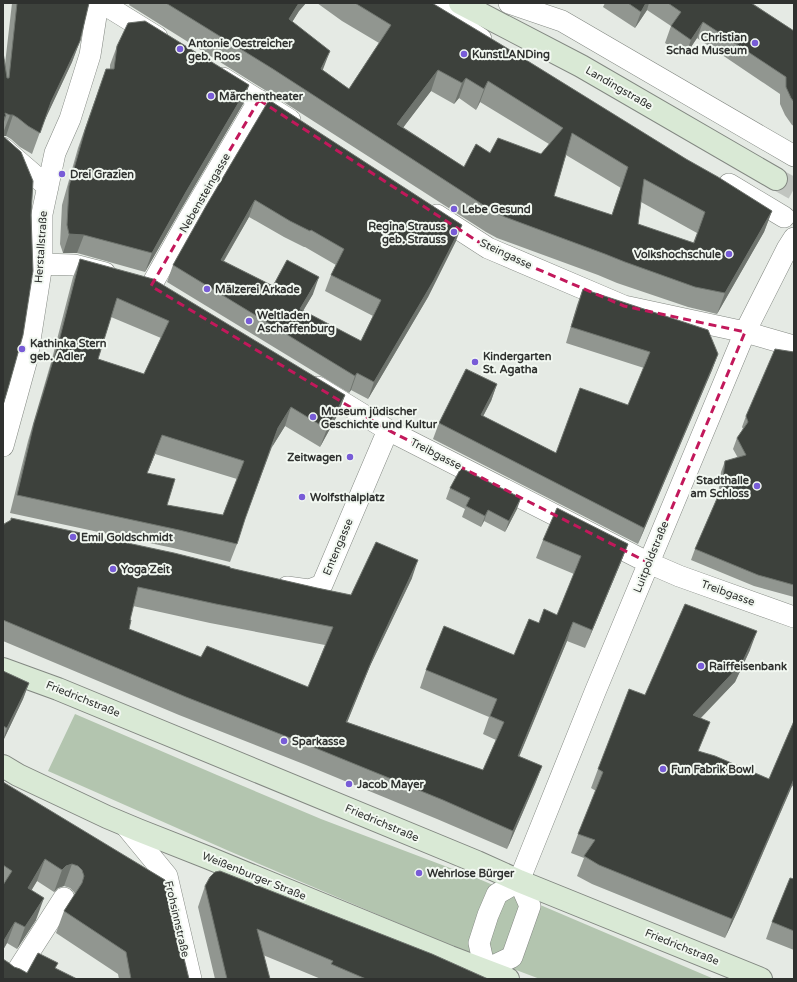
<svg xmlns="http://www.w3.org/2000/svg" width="797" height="982" font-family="'Varela Round',sans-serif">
	<rect width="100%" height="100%" fill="#e5eae4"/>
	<path fill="#b3c5af" d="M75,714L217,775L321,819L479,879L714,979H540L454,947L229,851L48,771Z"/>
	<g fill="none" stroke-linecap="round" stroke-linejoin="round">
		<path stroke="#c1c5c0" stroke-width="22" stroke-dasharray="22 11" stroke-linecap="butt" d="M776,179L794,189"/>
		<g stroke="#838882" stroke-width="22">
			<path id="street" d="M102,3L157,37
				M445,3L472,33L481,39
				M509,3L562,21L794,156
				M223,78L290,120
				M3,148L48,187
				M729,184L784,217
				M437,215L488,248L624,306L745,332L794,346
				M42,264L74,265L105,273
				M151,286L190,217L259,100
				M318,387L388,430L649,563L679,576L794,617
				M3,446L27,359L42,264V214L55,153L70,119L90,55L98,3
				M287,587L309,590L322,585L388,430
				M125,825L167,876L191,979
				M519,881L530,906L512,957L485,970L479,943L488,915L497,894L519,881L595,692L745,332L787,249L794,238
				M12,979L64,898"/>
		</g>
		<g stroke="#838882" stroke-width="24">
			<path id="secondary" d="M460,3L581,66L776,179
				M3,669L58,689L477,862L519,881L761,979
				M3,766L18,775L107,817L138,830L209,858L450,957L508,979"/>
		</g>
		<use href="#street" stroke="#fff" stroke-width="21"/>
		<use href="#secondary" stroke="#d9e9d5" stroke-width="22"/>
	</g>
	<path fill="#919690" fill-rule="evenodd" d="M12,3H89L80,41L72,62L44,121L32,154L20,147L11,139L6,136H3V405V52L5,64Z
		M130,3H306L299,11L292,22L323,70L349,89L379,43L342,21L317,3H432L686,159L772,211L764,232L717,314L688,307L617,283L598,275L497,238L486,232L265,90L129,5ZM431,91L454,104L459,98L476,110L480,102L549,144L541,154L490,153L464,167L403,127ZM566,155L621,188L612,215L554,196ZM641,202L697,233L693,243L638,224Z
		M605,3H752L794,31V126L792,125L785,115L780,104V94L697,38L685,56L665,43L671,26L647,10L635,28L603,7Z
		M117,46L249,85L243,104L180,211L145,272L77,253H63L60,244L62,205L78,148L106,69H110V65Z
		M269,100L456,241L428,297L368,399L351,390L349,393L167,282L173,265ZM249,217L284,237L304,247H305L336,265L331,275L325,291L373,316L361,341L303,311L313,294L273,286L224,261Z
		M80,259L345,395L338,414L320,447L285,426L272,447L244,521L237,544L230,562L173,548L10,513L28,441L52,359L73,277ZM111,317L161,338L144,374L98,359ZM155,454L237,479L223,515L167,505L147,473Z
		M583,289L718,354L712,370L638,544L433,439L439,423L497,384L491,401L483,416L556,453L628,405L644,368L566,343L577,305Z
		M794,352V597L754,586L691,560L695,549L718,496L721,472L725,461L738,458L733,449L737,438L743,429L742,427L746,416Z
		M450,488L517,509L505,532L484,521L481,527L462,517L465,509L446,499Z
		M3,527L230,568L317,588L351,595L412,578L370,666L347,722L483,770L496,740L483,734L489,717L420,688L426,670L514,655L539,623L557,615L574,574L536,558L543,540L628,544L621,562L585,648L567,641L519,756L542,766L535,784L507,849L437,819L306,765L179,715L3,641ZM133,606L210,623L325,645L308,687L201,657L129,629L130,620Z
		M750,650L735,682L701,718L699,751L769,779L794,721V787L792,786L739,908L725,938L592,884L577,876L584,858L571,853L578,834L596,791L591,788L598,769L645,695Z
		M3,671L29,683L23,699L3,741Z
		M3,782L189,979H119L118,974L56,933L64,911L75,894L74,892L70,888L64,886L58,888L54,892L37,881L31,890L36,920L17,949L7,943L3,950Z
		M794,879V950L766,939L772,922Z
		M205,886L488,979H321L263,955L270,979H215L198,907Z"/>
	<path fill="#6f746e" d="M299,3H306L299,11L281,40L289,19Z
		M646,3H649L647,10L635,28L641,12Z
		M703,22L697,38L685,56L691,40Z
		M80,41L72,62L43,124L51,102Z
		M330,51L322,72L321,69Z
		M438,70L431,91L390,145L397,124Z
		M466,78L459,98L454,104L462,83Z
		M488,81L480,102L476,110L484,89Z
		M249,85L243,104L180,211L145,272L152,253L186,192Z
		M10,115H13L6,136H3V133Z
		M6,116L3,125V118Z
		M255,200L249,217L215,276L221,260Z
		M772,211L764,232L717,314L725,293Z
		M462,225L456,241L428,297L368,399L374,382Z
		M69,234L84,235L77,253H63Z
		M319,277L313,294L294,326L300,309Z
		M718,354L712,370L638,544L644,528Z
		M357,373L351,390L349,393L355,376Z
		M497,384L491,401L475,432L481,415Z
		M345,395L338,414L320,447L327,429Z
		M291,407L285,426L272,447L278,428Z
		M162,435L155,454L140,491L147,473Z
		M521,498L517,509L505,532L509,521Z
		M488,510L484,521L481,527L485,516Z
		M628,544L621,562L585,648L592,630Z
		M418,560L412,578L370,666L340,740L346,722L377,648Z
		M573,622L567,641L512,774L518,756Z
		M757,631L750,650L735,682L685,734L693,715Z
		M29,683L23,699L3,741L7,728Z
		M542,766L535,784L507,849L513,831Z
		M794,779V781L792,786L739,908L725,938L732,919Z
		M45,859L37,881L20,910L28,888Z
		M72,864L64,886L58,888L54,892L62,870L66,866Z
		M44,898L36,920L17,949L25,927Z
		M15,922L7,943L3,950V942Z"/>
	<path fill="#3d413c" stroke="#6f746e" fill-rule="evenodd" d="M17,3H89L80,41L51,102L40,133L28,126L18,118L13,115H10L5,113L6,116L3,118V52L7,78H9Z
		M166,3H299L289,19L330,51L321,69L349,89L391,25L355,3H432L505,47L686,159L718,177L772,211L725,293L695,287L625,262L605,254L505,217L494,212L273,69ZM438,70L462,83L466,78L484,89L488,81L563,128L541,154L498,138L490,153L476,144L464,167L397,124ZM572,133L628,167L612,215L554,196ZM644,179L705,212L694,243L638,224Z
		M628,3H646L641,12Z
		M668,3H751L794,31V102L791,98L786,87V77L703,22L691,40L671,26L681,12Z
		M145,21L249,85L186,192L152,253L84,235L69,234L67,225L69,186L85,130L106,69H114L117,46L128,23Z
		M269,100L462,225L434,280L374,382L357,373L355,376L173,265L206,206ZM255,200L290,221L310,231L311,230L344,249L331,275L381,300L361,341L300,309L319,277L287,260L273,286L221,260Z
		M3,136L21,152L33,181L31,215L33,271L23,335L9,385L3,405Z
		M80,259L153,279L345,395L327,429L291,407L278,428L245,519L237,544L179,530L17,495L34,423L59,341ZM117,298L169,321L144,374L98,359ZM162,435L244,461L223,515L167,505L175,479L147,473Z
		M583,289L708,330L718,354L644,528L439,423L466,369L497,384L481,415L556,453L580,388L628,405L650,352L571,327Z
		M775,349L794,352V585L758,575L695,549L722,487L725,461L746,455L737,438L748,422L746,416Z
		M461,468L521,498L509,521L488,510L485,516L466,506L470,498L450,488Z
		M557,508L628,544L592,630L573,622L518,756L542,766L513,831L443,800L313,747L186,697L3,620V527L4,524L11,520V518L174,553L230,567V568L317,588L351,595L376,542L418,560L377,648L346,722L483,770L504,722L490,716L497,699L426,670L444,626L514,655L529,619L539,623L544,609L557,615L581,556L543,540ZM138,587L216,604L333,627L308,687L207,646L201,657L129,629L131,620H130Z
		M685,604L757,631L742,663L693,715L710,722L698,751L715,756L769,779L794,721V779L746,889L732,919L599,865L584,856L595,840L578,834L603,772L598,769L629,689L645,695Z
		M3,671L29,683L7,728L3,726Z
		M3,782L165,880L189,979H131L126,952L64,911L82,883L84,876L82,870L78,866L72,864L66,866L62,870L45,859L28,888L44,898L25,927L15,922L3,942V885L12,871L3,865Z
		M220,871L432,954L488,979H366L331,964L333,961L257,929L270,979H227L205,886L210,877L215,872Z
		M790,878L794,879V931L772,922Z
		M38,953L58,963L55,968L77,979H3V959L9,963L14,967L20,969L27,973Z"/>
	<path fill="none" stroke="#c2185b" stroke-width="3" stroke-dasharray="8 5" stroke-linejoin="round" d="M259,100L488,248L624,306L745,332L649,563L388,430L151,286Z"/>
	<g fill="#785cd7" stroke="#f2f8f1" stroke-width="1.5">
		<circle cx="755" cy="43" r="4"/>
		<circle cx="180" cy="49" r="4"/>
		<circle cx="464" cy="54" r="4"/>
		<circle cx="211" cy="96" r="4"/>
		<circle cx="62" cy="174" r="4"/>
		<circle cx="454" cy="209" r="4"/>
		<circle cx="454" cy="232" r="4"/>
		<circle cx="729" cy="254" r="4"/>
		<circle cx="207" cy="289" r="4"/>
		<circle cx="249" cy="321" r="4"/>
		<circle cx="22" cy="349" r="4"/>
		<circle cx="475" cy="362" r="4"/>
		<circle cx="313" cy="417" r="4"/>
		<circle cx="350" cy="457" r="4"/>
		<circle cx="757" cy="486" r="4"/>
		<circle cx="302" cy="497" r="4"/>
		<circle cx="73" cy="537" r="4"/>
		<circle cx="113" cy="569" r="4"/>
		<circle cx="701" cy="666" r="4"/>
		<circle cx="284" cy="741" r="4"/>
		<circle cx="663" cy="769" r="4"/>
		<circle cx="349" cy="784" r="4"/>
		<circle cx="419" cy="873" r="4"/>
	</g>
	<g text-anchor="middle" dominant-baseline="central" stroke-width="4" stroke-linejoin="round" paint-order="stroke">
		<g font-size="11" font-weight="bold" fill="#2f312f" stroke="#f2f8f1" text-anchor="start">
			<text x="747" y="37" text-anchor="end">Christian<tspan x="747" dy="13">Schad Museum</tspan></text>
			<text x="188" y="43">Antonie Oestreicher<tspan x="188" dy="13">geb. Roos</tspan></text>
			<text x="472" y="54">KunstLANDing</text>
			<text x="219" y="96">Märchentheater</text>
			<text x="70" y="174">Drei Grazien</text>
			<text x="462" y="209">Lebe Gesund</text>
			<text x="446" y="226" text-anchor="end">Regina Strauss<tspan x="446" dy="13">geb. Strauss</tspan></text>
			<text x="721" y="254" text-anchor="end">Volkshochschule</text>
			<text x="215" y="289">Mälzerei Arkade</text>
			<text x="257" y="315">Weltladen<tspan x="257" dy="13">Aschaffenburg</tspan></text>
			<text x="30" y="343">Kathinka Stern<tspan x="30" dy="13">geb. Adler</tspan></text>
			<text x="483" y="356">Kindergarten<tspan x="483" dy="13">St. Agatha</tspan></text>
			<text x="321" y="411">Museum jüdischer<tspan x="321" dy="13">Geschichte und Kultur</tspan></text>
			<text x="342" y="457" text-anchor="end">Zeitwagen</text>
			<text x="749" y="480" text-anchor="end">Stadthalle<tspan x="749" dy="13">am Schloss</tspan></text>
			<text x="310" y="497">Wolfsthalplatz</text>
			<text x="81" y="537">Emil Goldschmidt</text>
			<text x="121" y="569">Yoga Zeit</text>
			<text x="709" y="666">Raiffeisenbank</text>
			<text x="292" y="741">Sparkasse</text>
			<text x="671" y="769">Fun Fabrik Bowl</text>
			<text x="357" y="784">Jacob Mayer</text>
			<text x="427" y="873">Wehrlose Bürger</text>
		</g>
		<g font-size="11" fill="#2f312f" stroke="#f2f8f1">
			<text transform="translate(619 88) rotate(30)">Landingstraße</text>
			<text transform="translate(205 193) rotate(-60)">Nebensteingasse</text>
			<text transform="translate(41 247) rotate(-86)">Herstallstraße</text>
			<text transform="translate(506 254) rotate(25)">Steingasse</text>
			<text transform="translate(436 454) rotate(27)">Treibgasse</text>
			<text transform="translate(338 547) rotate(-67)">Entengasse</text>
			<text transform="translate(651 557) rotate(-68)">Luitpoldstraße</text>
			<text transform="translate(728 593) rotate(20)">Treibgasse</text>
			<text transform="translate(83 699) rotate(22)">Friedrichstraße</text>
			<text transform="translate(382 823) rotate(23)">Friedrichstraße</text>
			<text transform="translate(254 876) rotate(22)">Weißenburger Straße</text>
			<text transform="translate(177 919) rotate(77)">Frohsinnstraße</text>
			<text transform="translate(682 947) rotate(22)">Friedrichstraße</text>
		</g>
	</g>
	<rect width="797" height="982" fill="none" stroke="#2f312f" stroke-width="8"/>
</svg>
